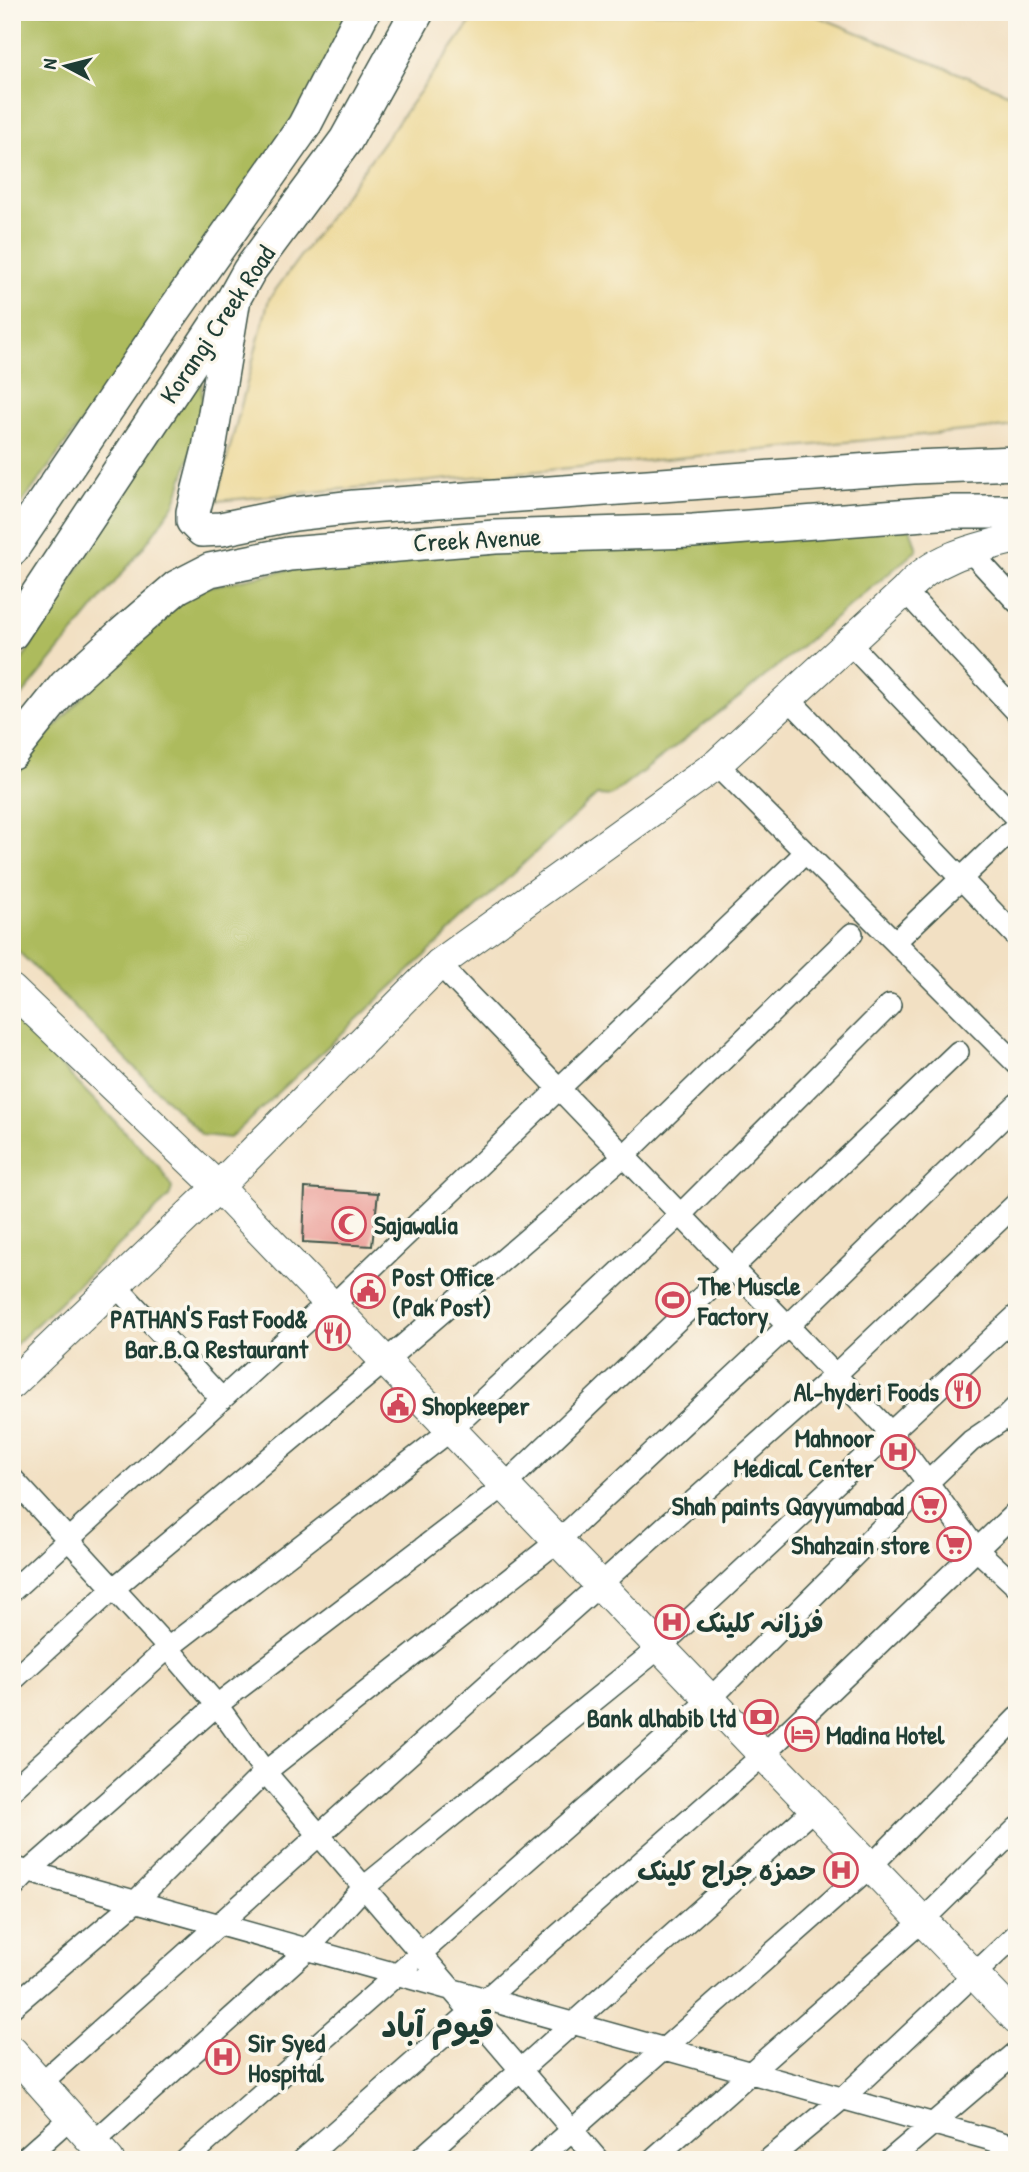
<svg xmlns="http://www.w3.org/2000/svg" width="1029" height="2172" font-family="'Patrick Hand','Playpen Sans Arabic',sans-serif">
	<rect width="100%" height="100%" fill="#fbf7ec"/>
	<filter id="ink" filterUnits="userSpaceOnUse"><feTurbulence type="fractalNoise" baseFrequency=".0143" numOctaves="2"/><feDisplacementMap in="SourceGraphic" scale="14" xChannelSelector="R" yChannelSelector="G"/><feConvolveMatrix kernelMatrix="1 2 1 2 8 2 1 2 1" color-interpolation-filters="sRGB"/></filter>
	<filter id="wash" filterUnits="userSpaceOnUse"><feTurbulence type="fractalNoise" baseFrequency=".00686" numOctaves="4" result="noise"/><feDisplacementMap in="SourceGraphic" scale="28" xChannelSelector="R" yChannelSelector="G"/><feGaussianBlur stdDeviation="1.57" result="paint"/><feColorMatrix in="noise" values="0 0 0 0 0 0 0 0 0 0 0 0 0 0 0 0 0 1.4 0 .05"/><feComposite in="paint" operator="in"/></filter>
	<g filter="url(#wash)">
		<rect width="100%" height="100%" fill="#f2e0c3"/>
		<path fill="#adbb5d" stroke="#667c48" stroke-width="2" d="M12,12H382L12,517Z
			M201,368L203,416L175,503L143,548L12,708V676Z
			M910,527L917,550L745,693L611,796L597,795L230,1138L202,1135L12,945V774L151,622L207,587L336,560Z
			M12,1015L161,1169L172,1188L169,1197L12,1348Z"/>
		<path fill="#eeda9e" stroke="#868c69" stroke-width="2" d="M478,12H807L1017,97V426L216,501L269,299Z"/>
		<g id="blocks">
			<path fill="#eb9d97" d="M305,1188L378,1193L372,1246L303,1242Z"/>
		</g>
	</g>
	<g filter="url(#ink)">
		<use href="#blocks" fill-opacity="0" stroke="#3f5549" stroke-width="2"/>
		<g fill="none" stroke-linecap="round" stroke-linejoin="round">
			<g stroke="#3f5549" stroke-width="24">
				<path id="street" d="M969,550L1017,602
					M905,591L1017,712
					M849,643L1017,819
					M788,698L1017,937
					M717,764L1017,1064
					M895,942L1017,825
					M439,964L892,1434L977,1550L1017,1587
					M115,1285L222,1399
					M332,1306L805,853
					M12,1478L168,1648L217,1705L265,1772L598,2160
					M12,1591L328,1302
					M12,1681L113,1589L384,1362L624,1156L852,934
					M12,1790L168,1648L451,1430L680,1215L890,1005
					M12,1867L1017,2147
					M12,1889L29,1871L217,1705L504,1486L958,1052
					M12,2007L134,1903L265,1772L559,1540L788,1326L1017,1104
					M41,2083L835,1375L1017,1203
					M93,2143L307,1950L364,1887L659,1648L1017,1315
					M23,2160L71,2117
					M186,2160L709,1700L927,1483L971,1441L1005,1418L1017,1406
					M303,2160L763,1755L1017,1511
					M419,2160L814,1809
					M538,2160L870,1867L1017,1718
					M652,2160L922,1921L1017,1828
					M768,2160L843,2098L1017,1934
					M890,2160L1017,2052"/>
			</g>
			<g stroke="#3f5549" stroke-width="32">
				<path id="secondary" d="M12,990L218,1187L1017,2019
					M12,1384L218,1187L439,964L717,764L905,591C933,557 976,548 1017,538
					M12,2051L109,2160"/>
			</g>
			<g stroke="#3f5549" stroke-width="36">
				<path id="primary" d="M234,298L209,449L193,512V521L202,530L221,529L294,514L354,507L913,467L1017,463
					M12,549L168,319L304,126L363,12
					M12,633L234,298L249,271L346,140L417,12
					M12,752L65,686L120,636L177,587L210,570L289,554L495,537L693,531L952,512H1017"/>
			</g>
			<use href="#street" stroke="#fff" stroke-width="21"/>
			<use href="#secondary" stroke="#fff" stroke-width="30"/>
			<use href="#primary" stroke="#fff" stroke-width="33"/>
		</g>
	</g>
	<defs>
		<g id="mosque-ring" transform="scale(1.75)"><circle r="9.5" fill="#fbf7ec" stroke="#d1495b" stroke-width="1.5"/><path d="M3.5-4.9A6 6 0 1 0 3.5 4.9A5 5 0 1 1 3.5-4.9Z" fill="#d1495b"/></g>
		<g id="civic-ring" transform="scale(1.75)"><circle r="9.5" fill="#fbf7ec" stroke="#d1495b" stroke-width="1.5"/><path d="M-.6-6.5H3V-4.5H.6V-3L4-1V1h2V6H-6V1h2V-1L-.6-3ZM-1.2 2.5V6h2.4V2.5Z" fill="#d1495b"/></g>
		<g id="stadium-ring" transform="scale(1.75)"><circle r="9.5" fill="#fbf7ec" stroke="#d1495b" stroke-width="1.5"/><path d="M0-5a6.5 5 0 1 0 0 10a6.5 5 0 1 0 0-10ZM-3.5-1.8h7v3.6h-7Z" fill="#d1495b"/></g>
		<g id="restaurant-ring" transform="scale(1.75)"><circle r="9.5" fill="#fbf7ec" stroke="#d1495b" stroke-width="1.5"/><path d="M-5-6h1v4h1v-4h1v4h1v-4h1v5L-1.5 .5V6h-2V.5L-5-1ZM5-6V6H3V1.5H1.5Q1.5-4 5-6Z" fill="#d1495b"/></g>
		<g id="hospital-ring" transform="scale(1.75)"><circle r="9.5" fill="#fbf7ec" stroke="#d1495b" stroke-width="1.5"/><path d="M-5-5h3v3.5h4V-5h3V5h-3V1.5h-4V5h-3Z" fill="#d1495b"/></g>
		<g id="supermarket-ring" transform="scale(1.75)"><circle r="9.5" fill="#fbf7ec" stroke="#d1495b" stroke-width="1.5"/><path d="M-6-5.5h2.5l.6 2H6L4.5 2H-2.5L-4.4-4H-6ZM-1.5 3.2a1.3 1.3 0 1 0 .1 0ZM3 3.2a1.3 1.3 0 1 0 .1 0Z" fill="#d1495b"/></g>
		<g id="bank-ring" transform="scale(1.75)"><circle r="9.5" fill="#fbf7ec" stroke="#d1495b" stroke-width="1.5"/><path d="M-6-4H6V4H-6ZM0-2.3a2.3 2.3 0 1 0 0 4.6a2.3 2.3 0 1 0 0-4.6Z" fill="#d1495b"/></g>
		<g id="hotel-ring" transform="scale(1.75)"><circle r="9.5" fill="#fbf7ec" stroke="#d1495b" stroke-width="1.5"/><path d="M-6-4.5h1.5V1H6V5H4.5V3h-9V5H-6ZM-4 0a1.8 1.8 0 1 1 3.6 0ZM.5 0V-2.5h3Q6-2.5 6 0Z" fill="#d1495b"/></g>
	</defs>
	<g fill-rule="evenodd">
		<use href="#mosque-ring" x="349" y="1224"/>
		<use href="#civic-ring" x="368" y="1291"/>
		<use href="#stadium-ring" x="673" y="1300"/>
		<use href="#restaurant-ring" x="333" y="1333"/>
		<use href="#restaurant-ring" x="963" y="1391"/>
		<use href="#civic-ring" x="398" y="1405"/>
		<use href="#hospital-ring" x="898" y="1452"/>
		<use href="#supermarket-ring" x="929" y="1505"/>
		<use href="#supermarket-ring" x="954" y="1544"/>
		<use href="#hospital-ring" x="672" y="1622"/>
		<use href="#bank-ring" x="761" y="1717"/>
		<use href="#hotel-ring" x="802" y="1734"/>
		<use href="#hospital-ring" x="841" y="1870"/>
		<use href="#hospital-ring" x="223" y="2057"/>
	</g>
	<g text-anchor="middle" dominant-baseline="central" stroke-width="7" stroke-linejoin="round" paint-order="stroke">
		<g font-size="26" fill="#1f3d34" stroke="#fbf7ec">
			<text transform="translate(217 324) rotate(-56)">Korangi Creek Road</text>
			<text transform="translate(477 539) rotate(-3)">Creek Avenue</text>
		</g>
		<g font-size="26" font-weight="bold" fill="#1f3d34" stroke="#fbf7ec" text-anchor="start">
			<text x="374" y="1224">Sajawalia</text>
			<text x="392" y="1276">Post Office<tspan x="392" dy="30">(Pak Post)</tspan></text>
			<text x="698" y="1285">The Muscle<tspan x="698" dy="30">Factory</tspan></text>
			<text x="308" y="1318" text-anchor="end">PATHAN'S Fast Food&amp;<tspan x="308" dy="30">Bar.B.Q Restaurant</tspan></text>
			<text x="939" y="1391" text-anchor="end">Al-hyderi Foods</text>
			<text x="422" y="1405">Shopkeeper</text>
			<text x="874" y="1437" text-anchor="end">Mahnoor<tspan x="874" dy="30">Medical Center</tspan></text>
			<text x="904" y="1505" text-anchor="end">Shah paints Qayyumabad</text>
			<text x="930" y="1544" text-anchor="end">Shahzain store</text>
			<text x="696" y="1622">فرزانہ کلینک</text>
			<text x="736" y="1717" text-anchor="end">Bank alhabib ltd</text>
			<text x="826" y="1734">Madina Hotel</text>
			<text x="816" y="1870" text-anchor="end">حمزہ جراح کلینک</text>
			<text x="248" y="2042">Sir Syed<tspan x="248" dy="30">Hospital</tspan></text>
		</g>
		<g font-size="33" font-weight="bold" fill="#1f3d34" stroke="#fbf7ec">
			<text x="438" y="2025">قیوم آباد</text>
		</g>
	</g>
	<rect width="1029" height="2172" fill="none" stroke="#fbf7ec" stroke-width="42"/>
	<g transform="translate(66 66) rotate(277)" stroke="#fbf7ec" stroke-width="5" paint-order="stroke">
	<path d="M0-5L12 26L0 18L-12 26Z" fill="#1f3d34"/>
	<text y="-10" font-size="19" font-weight="bold" text-anchor="middle" fill="#1f3d34">N</text>
	</g>
</svg>
